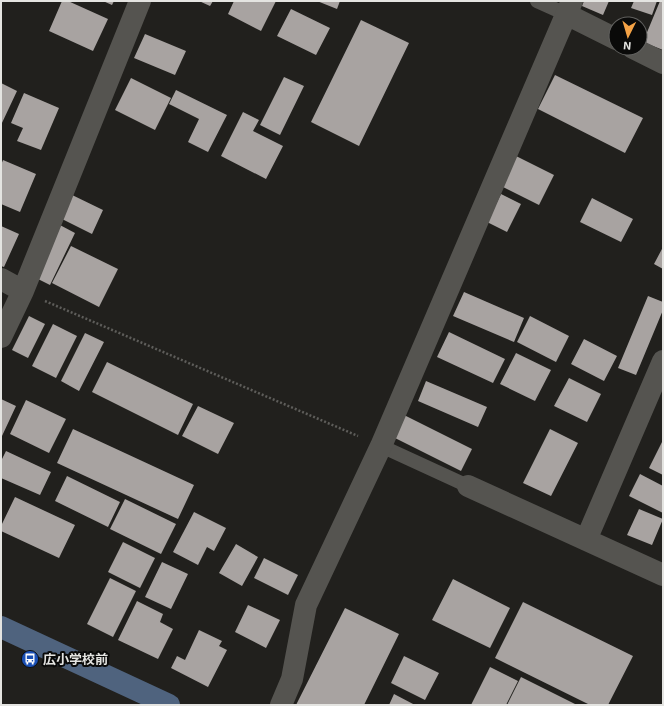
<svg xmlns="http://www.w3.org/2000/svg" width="664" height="706" font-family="'Exo 2','Noto Sans JP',sans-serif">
	<rect width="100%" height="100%" fill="#21201d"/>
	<path fill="#a8a3a1" d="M62,1H68L108,19L93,51L49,31Z
		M103,1H114L112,5Z
		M199,1H213L210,6Z
		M234,1H276L261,31L228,14Z
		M317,1H340L337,9Z
		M584,1H609L603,15L582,6Z
		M634,1H657L652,15L631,8Z
		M660,1H663V50L643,42Z
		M291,9L330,28L316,55L277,36Z
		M361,20L409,43L359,146L311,122Z
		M145,34L186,51L175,75L134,58Z
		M555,75L643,118L625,153L538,109Z
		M284,77L304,86L280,135L260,125Z
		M131,78L171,98L155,130L115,110Z
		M1,83L17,91L1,125Z
		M176,90L227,115L208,152L188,142L199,119L169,104Z
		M24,93L59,108L41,150L17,141L23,128L11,123Z
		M243,112L259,120L253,131L283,146L266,179L221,156Z
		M512,154L554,175L539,205L497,184Z
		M3,160L36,174L20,212L1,204V165Z
		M68,193L103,210L92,234L56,216Z
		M501,194L521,204L507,232L487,222Z
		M592,198L633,219L621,242L580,222Z
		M58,224L75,233L50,285L32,276Z
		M1,226L19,234L4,267L1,266Z
		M71,246L118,269L99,307L52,283Z
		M663,247V269L654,264Z
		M464,292L524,318L514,342L453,316Z
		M648,296L663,302V310L636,375L618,368Z
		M29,316L45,324L28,358L12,350Z
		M530,316L569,336L556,362L517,342Z
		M53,324L77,336L56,378L32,366Z
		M449,332L505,359L493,383L437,357Z
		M85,333L104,342L79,391L61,381Z
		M584,339L617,356L604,381L571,364Z
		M516,353L551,370L535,401L500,384Z
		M107,362L193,404L178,435L92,392Z
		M569,378L601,394L587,422L554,406Z
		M426,381L487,407L478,427L418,401Z
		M1,399L16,406L2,436L1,435Z
		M26,400L66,419L49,453L10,434Z
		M198,406L234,423L218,454L182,436Z
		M404,415L472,449L461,471L393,437Z
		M73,429L194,485L178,519L57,463Z
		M550,429L578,443L551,496L523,483Z
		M663,440V475L649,468Z
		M6,451L51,472L40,495L1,478V461Z
		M640,474L663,486V513L629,496Z
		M67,476L120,502L108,527L55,501Z
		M15,497L75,525L59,558L1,531V526Z
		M125,499L176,524L161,554L110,529Z
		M639,509L663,519L652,545L627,535Z
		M194,512L226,528L214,551L207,547L198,565L173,552Z
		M123,542L155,558L140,588L108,572Z
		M236,544L258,557L242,586L219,573Z
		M264,558L298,575L288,595L254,578Z
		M162,562L188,574L171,609L145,597Z
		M110,578L136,591L113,637L87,624Z
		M453,579L510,608L490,648L432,620Z
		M137,601L163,614L160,622L173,629L158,659L118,640Z
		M523,602L633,656L608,705H590L495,658Z
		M248,605L280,620L266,648L235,632Z
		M345,608L399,634L364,705H296Z
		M199,630L222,641L219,646L227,650L208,687L171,668L177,656L185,660Z
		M404,656L439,673L425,700L391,683Z
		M490,667L518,681L506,705H471Z
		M521,677L577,705H507Z
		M394,694L415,705H389Z"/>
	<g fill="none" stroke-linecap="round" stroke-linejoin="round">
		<path stroke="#5e5d5a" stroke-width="2.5" stroke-dasharray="2 2" stroke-linecap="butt" d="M45,301L358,436"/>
		<path stroke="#555450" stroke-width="14" d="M537,1L566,14
			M381,446L468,486"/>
		<path stroke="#555450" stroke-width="22" d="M566,14L616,39
			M633,48L663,63
			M1,279L23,291
			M1,337L23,291L140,1
			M468,486L663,575
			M586,540L663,361
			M281,705L292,679L306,605L381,446L572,1"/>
		<path stroke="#4f637e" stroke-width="22" d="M1,627L169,705"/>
	</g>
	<defs>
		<g id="bus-disc" transform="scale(0.9)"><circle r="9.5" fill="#1a4fb4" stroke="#0a0a09"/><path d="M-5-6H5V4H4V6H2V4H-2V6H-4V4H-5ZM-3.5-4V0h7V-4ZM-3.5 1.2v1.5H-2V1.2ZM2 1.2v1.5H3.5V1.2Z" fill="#fff"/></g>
	</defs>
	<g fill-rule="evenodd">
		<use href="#bus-disc" x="30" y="659"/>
	</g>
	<g text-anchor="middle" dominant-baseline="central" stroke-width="4" stroke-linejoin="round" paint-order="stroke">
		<g font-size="13" font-weight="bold" fill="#e4e4e1" stroke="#0a0a09" text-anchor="start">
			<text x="43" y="659">広小学校前</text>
		</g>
	</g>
	<rect width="664" height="706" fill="none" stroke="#e4e4e1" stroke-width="4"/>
	<g transform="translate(628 36) rotate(185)"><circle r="19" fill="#0a0a09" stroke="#61615f"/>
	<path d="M0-3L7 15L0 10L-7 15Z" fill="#f5a346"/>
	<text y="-6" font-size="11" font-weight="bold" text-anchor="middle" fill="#e4e4e1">N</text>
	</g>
</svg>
